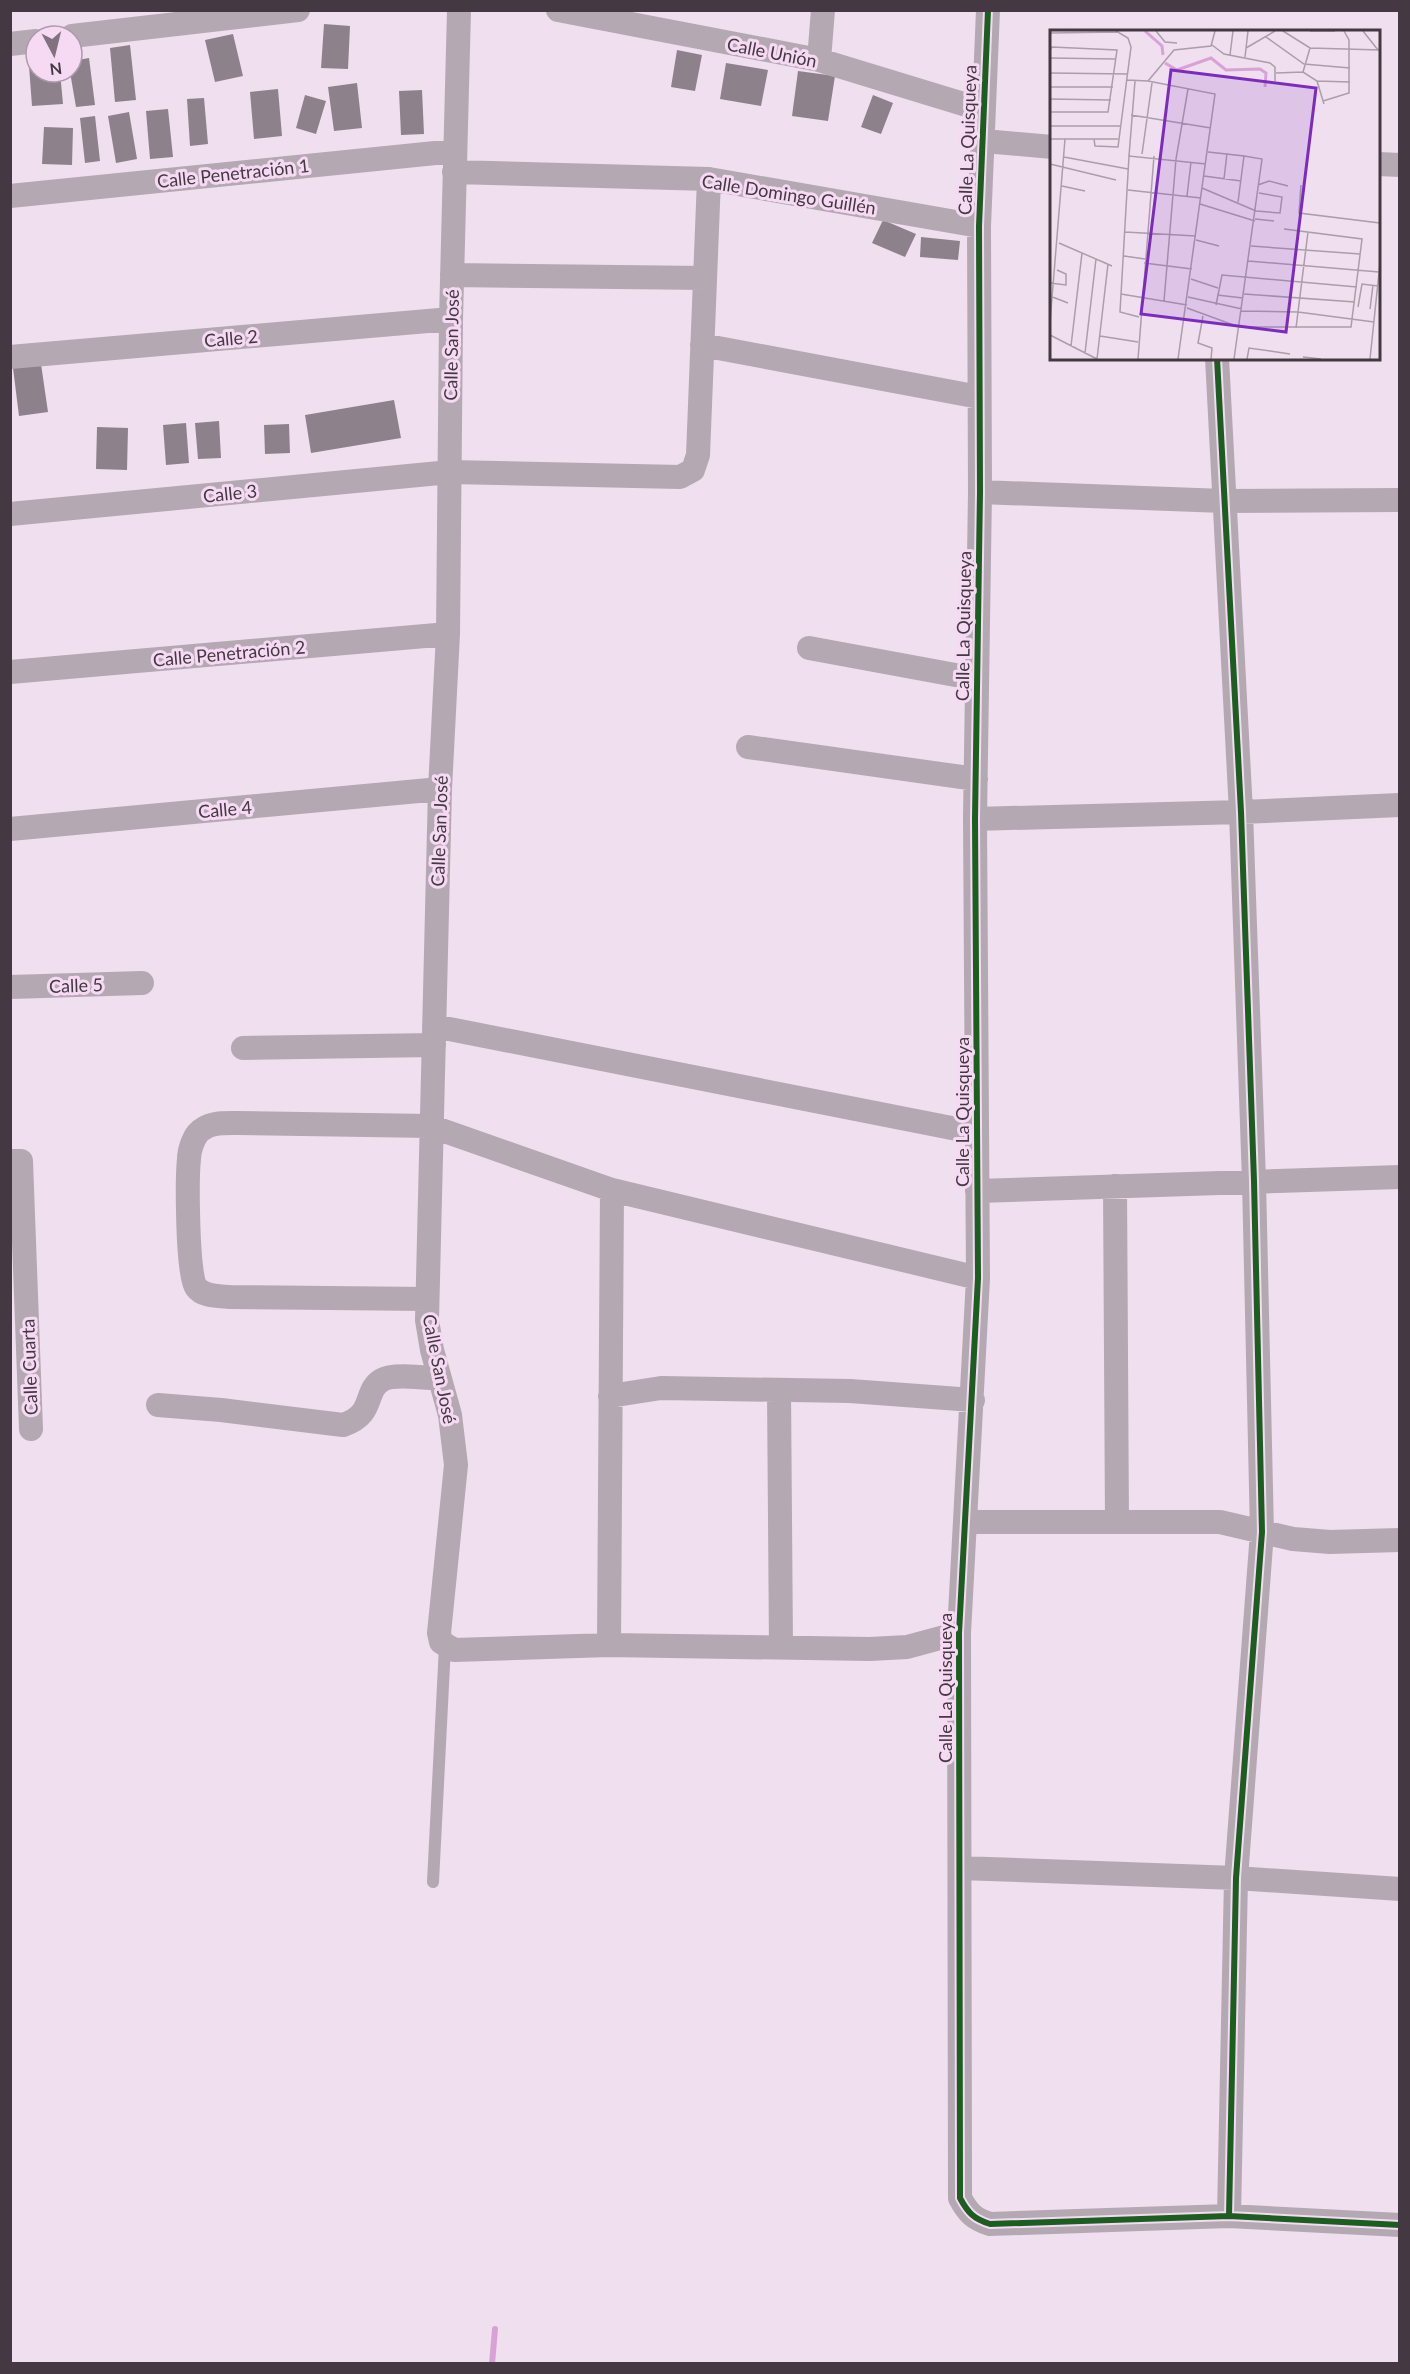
<svg xmlns="http://www.w3.org/2000/svg" width="1410" height="2374" font-family="Lato,sans-serif">
	<rect width="100%" height="100%" fill="#f0dfee"/>
	<g fill="none" stroke-linecap="round" stroke-linejoin="round">
		<path stroke="#d9a2d6" stroke-width="6" d="M492,2364L495,2329"/>
	</g>
	<path fill="#8d818c" d="M324,24L350,26L348,69L321,68Z
		M233,34L243,76L215,82L205,40Z
		M130,45L136,100L115,102L110,48Z
		M677,50L702,55L695,91L671,87Z
		M89,58L95,105L76,107L70,72L72,61Z
		M726,63L768,70L761,106L720,99Z
		M29,66H36V72H60L63,104L32,106Z
		M798,71L835,76L828,121L792,116Z
		M357,83L362,128L334,131L328,87Z
		M278,89L282,136L254,139L250,92Z
		M422,90L424,134L401,135L399,91Z
		M305,95L326,101L316,134L296,128Z
		M873,95L893,103L881,134L861,127Z
		M204,98L208,144L190,146L187,99Z
		M168,109L173,157L150,159L146,111Z
		M129,112L137,159L116,163L108,116Z
		M95,116L100,161L85,163L80,118Z
		M44,127L73,128L72,165L42,164Z
		M883,220L916,234L905,257L872,243Z
		M921,237L960,241L958,260L920,257Z
		M41,364L48,412L19,416L13,368Z
		M394,400L401,438L311,453L305,415Z
		M219,421L221,458L198,459L195,423Z
		M186,423L189,463L166,465L163,425Z
		M289,424L290,453L265,454L264,425Z
		M97,427L128,428L127,470L96,469Z"/>
	<g fill="none" stroke-linecap="round" stroke-linejoin="round">
		<path stroke="#b4a8b3" stroke-width="12" d="M433,1882L445,1646"/>
		<path stroke="#b4a8b3" stroke-width="24" d="M459,10L451,319L448,634L440,789L427,1320L432,1350L450,1415L456,1465L439,1633L441,1642L454,1650L609,1645
			M558,10L819,60L983,110
			M988,10L979,226L980,492L975,819L978,1278L959,1633L960,2198C968,2213 974,2219 990,2224L1229,2216L1400,2225
			M72,36L298,10
			M10,44L36,41
			M819,60L823,10
			M984,141L1052,147
			M1378,164L1400,165
			M454,172L709,179L979,226
			M10,196L455,151
			M452,275L705,278
			M702,345L979,397
			M10,357L451,319
			M1217,358L1241,812L1254,1181L1262,1532L1236,1878L1229,2216
			M980,492L1224,501L1400,500
			M10,514L450,472L680,477L693,470L698,455L709,179
			M809,648L977,679
			M10,672L448,634
			M748,747L976,779
			M975,819L1241,812L1400,805
			M10,829L440,789
			M10,987L142,983
			M434,1026L977,1133
			M243,1048L434,1045
			M10,1161H21L31,1429
			M1115,1186L1117,1522
			M612,1190L609,1645L870,1649L907,1647L959,1633
			M977,1191L1400,1177
			M427,1299L230,1297C219,1296 203,1297 196,1287C187,1276 187,1177 189,1159C189,1151 193,1139 198,1133C208,1122 223,1123 237,1123L430,1126L612,1190L978,1278
			M779,1391L781,1647
			M610,1396L661,1388L850,1391L973,1400
			M158,1405L221,1410L343,1425C376,1414 363,1391 382,1380C394,1373 426,1378 440,1379
			M966,1522H1220L1293,1539L1330,1542L1400,1540
			M960,1868L1236,1878L1400,1889"/>
		<g stroke="#f6d9f3" stroke-width="10">
			<path id="cycleway" d="M988,10L979,226L980,492L975,819L978,1278L959,1633L960,2198C968,2213 974,2219 990,2224L1229,2216L1400,2225
				M1217,358L1241,812L1254,1181L1262,1532L1236,1878L1229,2216"/>
		</g>
		<use href="#cycleway" stroke="#1b5e20" stroke-width="6"/>
	</g>
	<g text-anchor="middle" dominant-baseline="central" stroke-width="6" stroke-linejoin="round" paint-order="stroke">
		<g font-size="18" fill="#443943" stroke="#f6d9f3">
			<text transform="translate(772 52) rotate(11)">Calle Unión</text>
			<text transform="translate(967 140) rotate(-88)">Calle La Quisqueya</text>
			<text transform="translate(233 173) rotate(-6)">Calle Penetración 1</text>
			<text transform="translate(789 194) rotate(9)">Calle Domingo Guillén</text>
			<text transform="translate(231 338) rotate(-5)">Calle 2</text>
			<text transform="translate(451 345) rotate(-89)">Calle San José</text>
			<text transform="translate(230 493) rotate(-6)">Calle 3</text>
			<text transform="translate(963 626) rotate(-89)">Calle La Quisqueya</text>
			<text transform="translate(229 653) rotate(-5)">Calle Penetración 2</text>
			<text transform="translate(225 809) rotate(-5)">Calle 4</text>
			<text transform="translate(439 831) rotate(-88)">Calle San José</text>
			<text transform="translate(76 985) rotate(-2)">Calle 5</text>
			<text transform="translate(962 1112) rotate(-90)">Calle La Quisqueya</text>
			<text transform="translate(29 1367) rotate(-92)">Calle Cuarta</text>
			<text transform="translate(440 1369) rotate(79)">Calle San José</text>
			<text transform="translate(945 1688) rotate(-90)">Calle La Quisqueya</text>
		</g>
	</g>
	<g transform="translate(1050 30)">
		<rect width="330" height="330" fill="#f0dfee"/>
		<path fill="none" stroke="#d9a2d6" stroke-width="3" d="M95,1L112,16L113,25M115,33L127,40L161,28L176,40L210,39L216,43L215,57"/>
		<path fill="none" stroke="#ab9daa" stroke-width="1.5" d="M106,1L115,12L127,13M233,1L260,18L330,20M260,1H285M313,1L328,20M0,3L68,2M216,7L254,34L300,38M162,15L174,24L220,33L225,37V51M196,18L225,1M0,20L2,17L67,20L58,82H0M180,25L183,1M195,27L198,1M0,28L66,29M253,42L260,18M0,43L78,44M226,43L253,42L267,51L274,74M77,50L98,51L165,64L128,329M98,51L124,20L161,16L165,1M267,51L300,52M0,57H63M0,69L61,70M273,71L299,63V10L294,1M81,85L161,98M0,96H70M0,109H68M44,109L45,116L68,117L81,17L78,8L66,1M158,122L194,126L188,172M92,124L102,53M79,126L85,51M14,127L78,139M0,134L66,150M154,146L191,151M174,149L177,123M208,155L219,151L238,156M251,155L249,183L330,193M12,156L35,161M152,158L206,181L230,183L232,167L209,163M78,160L151,168M137,166L141,132M150,174L205,191M205,189L224,191M75,202L146,206M146,210L169,216M9,213L62,236M201,216L310,224M74,226L95,229M198,231L329,242M94,233L142,239M141,249L168,258M0,253L16,255V244L7,240M71,264L137,275M194,264L305,272M167,265L193,268M0,266L18,273M138,267L192,279M114,271L126,129L138,59M166,275L172,245L307,257M308,277L312,254L328,256M137,278L189,297H301L312,209L234,199M320,279L323,255M191,281L248,282L324,292M153,286L148,313L162,318L161,329M89,287L70,282L79,126L156,134M0,292L15,109M246,298L258,202M0,305L47,329M50,306L88,312M21,316L32,223M35,323L46,229M253,327L271,329M47,329L58,234M88,329L104,126M184,329L212,129L194,126M197,329L199,318L240,324M320,329L330,233"/>
		<path fill="#7b2cbf" fill-opacity="0.15" stroke="#7b2cbf" stroke-width="3" d="M121,40L266,58L236,302L91,284Z"/>
		<rect width="330" height="330" fill="none" stroke="#443943" stroke-width="3"/>
	</g>
	<rect width="1410" height="2374" fill="none" stroke="#443943" stroke-width="24"/>
	<g transform="translate(54 54) rotate(173)"><circle r="28" fill="#f6d9f3" stroke="#af99ad" stroke-width="1.5"/>
	<path d="M0-4.5L10 22L0 15L-10 22Z" fill="#80737f"/>
	<text y="-9" font-size="16" font-weight="bold" text-anchor="middle" fill="#443943">N</text>
	</g>
</svg>
